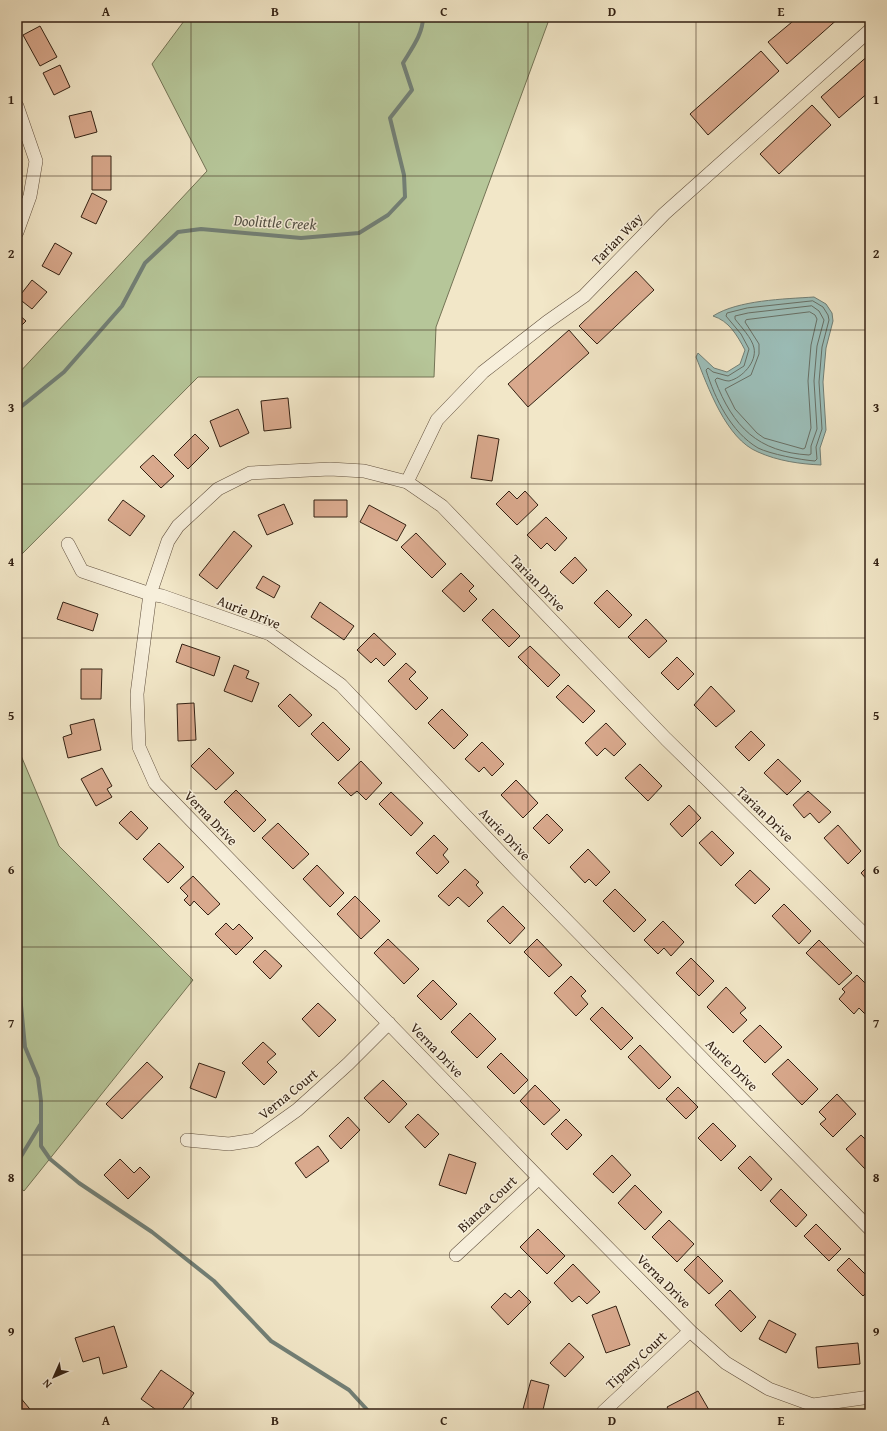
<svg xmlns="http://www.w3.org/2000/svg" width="887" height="1431" font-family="'Gentium Book Plus',serif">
	<rect width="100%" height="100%" fill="#f2e7c8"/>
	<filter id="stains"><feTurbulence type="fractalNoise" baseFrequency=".005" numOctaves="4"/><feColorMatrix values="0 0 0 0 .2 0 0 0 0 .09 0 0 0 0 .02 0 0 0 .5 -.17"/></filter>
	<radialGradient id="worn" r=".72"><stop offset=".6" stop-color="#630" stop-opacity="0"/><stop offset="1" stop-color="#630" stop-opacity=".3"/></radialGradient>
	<path fill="#b6c699" stroke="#747456" d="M187,17H550L436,327L434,377H198L17,559V375L207,171L152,64Z
		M17,746L59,846L193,980L24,1191L17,1185Z"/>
	<path fill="#9cbfba" stroke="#728077" d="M814,297L826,304L832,313L833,321L826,348L823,382L826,430L820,448L821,465C800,464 778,461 758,452C726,439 708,387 696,357L698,353L714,368L727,372L740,364L745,350C737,335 729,321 713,316C738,300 784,299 814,297Z"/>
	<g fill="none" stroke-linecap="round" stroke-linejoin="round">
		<path stroke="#687066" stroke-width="1" d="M813,301L823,307L828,315L829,320L822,347L819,382L822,429L816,447L817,459L815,461C801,460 770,454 758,448C731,432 715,399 706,370L708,368L713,372L728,376L744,366L749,349L741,334L726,316L727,313L747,308Z
			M812,306L819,311L824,320L817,346L814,381L817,429L811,446V454L809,455C758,452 733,427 715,380L717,378C721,379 725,381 729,381C742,378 757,362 754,348C752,338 741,327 735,319V316L748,313Z
			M810,312L815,315L817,319L811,345L808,381L811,428L805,448L803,449L764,438L757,433L735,409L725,389L751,375L759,354V344L745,322L746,320Z"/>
		<path stroke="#728077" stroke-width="4" d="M17,410L64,372L122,306L145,263L178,232L201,229L301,238L359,233L388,215L405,197L404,175L390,118L412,90L403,63C412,48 423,34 423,17
			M17,964L25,1047L38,1078L41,1101V1146L50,1159L79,1183L152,1232L214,1281L271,1341L349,1390L371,1414
			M17,1163L40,1125"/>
	</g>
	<path fill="#d9a98d" stroke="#332113" d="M798,17H840L787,64L768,42Z
		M40,26L57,57L40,66L23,35Z
		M761,51L779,71L708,135L690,114Z
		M870,54V91L839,118L821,97Z
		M60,65L70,87L54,95L43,73Z
		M812,105L831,125L779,174L760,154Z
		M91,111L97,132L75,138L69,116Z
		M92,156H111V190H92Z
		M92,193L107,201L96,224L81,217Z
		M55,243L72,253L59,275L42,266Z
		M636,271L654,290L597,344L579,326Z
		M32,280L47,292L32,309L18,298Z
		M17,313L26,321L17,330Z
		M569,330L589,353L528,407L508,384Z
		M288,398L291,428L264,431L261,401Z
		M238,409L249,433L220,447L210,421Z
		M195,434L209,448L188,469L174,455Z
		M478,435L499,439L492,481L471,478Z
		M153,455L174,476L161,488L140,467Z
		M509,491L517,499L525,491L538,505L517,525L496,504Z
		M123,500L145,516L130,536L108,520Z
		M314,500H347V517H314Z
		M284,504L293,524L267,535L258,515Z
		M369,505L406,525L397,541L360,522Z
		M546,517L567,538L555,551L547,543L541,549L527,535Z
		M234,531L252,546L217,589L199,575Z
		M416,533L446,564L432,578L401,547Z
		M575,557L587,570L573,584L560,572Z
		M461,573L474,586L469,591L477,599L464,612L442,591Z
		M263,576L280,586L274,598L256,588Z
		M607,590L632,615L619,628L594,603Z
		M63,602L98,614L93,631L57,619Z
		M320,602L354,626L344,640L311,617Z
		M493,609L520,636L509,647L482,620Z
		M646,619L667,641L649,658L628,637Z
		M374,633L396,654L384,666L376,658L371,663L357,650Z
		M182,644L220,657L214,676L176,662Z
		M530,646L560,675L548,687L518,657Z
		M677,657L694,674L678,690L661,673Z
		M406,663L416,672L409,679L428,698L416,710L388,681Z
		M234,665L249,671L246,678L259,683L252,702L224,691Z
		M81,669H102L101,699H81Z
		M568,685L595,711L583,723L556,697Z
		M711,686L735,711L716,727L694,705Z
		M290,694L312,715L299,727L278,706Z
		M194,703L196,740L178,741L177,704Z
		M442,709L468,735L454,749L428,723Z
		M94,719L101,750L68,758L63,737L72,734L70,725Z
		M323,722L350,749L338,761L311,734Z
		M606,723L626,744L614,756L605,748L597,756L585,743Z
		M751,731L765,745L749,761L735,747Z
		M482,742L504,764L492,776L484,767L479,772L465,759Z
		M209,748L234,773L216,790L191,766Z
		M778,759L801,781L787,795L764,773Z
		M361,761L382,783L366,800L357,791L351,796L338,783Z
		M640,764L662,786L648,801L625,778Z
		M102,768L112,786L107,789L112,797L96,806L81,779Z
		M516,780L538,803L523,818L501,795Z
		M236,790L266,820L254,832L224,802Z
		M808,791L831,812L819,823L810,813L804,818L793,805Z
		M391,792L423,823L411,836L379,804Z
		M689,805L701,818L682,837L670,824Z
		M131,811L148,828L137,840L119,823Z
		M547,814L563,830L549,844L533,828Z
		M278,823L309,854L293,869L262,838Z
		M838,825L861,851L848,864L824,838Z
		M712,831L734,853L721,866L699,843Z
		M434,835L448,849L443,855L449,862L437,874L416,853Z
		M159,843L184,867L168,883L143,859Z
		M588,849L610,872L596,886L589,879L585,883L570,867Z
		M870,864V883L861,873Z
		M317,865L344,893L330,907L303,879Z
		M465,869L479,882L476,885L483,893L469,907L458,897L449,906L438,896Z
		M750,870L770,889L755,904L735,885Z
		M193,876L220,904L208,915L194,901L190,906L184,900L188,896L180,888Z
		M615,889L646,920L634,932L603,901Z
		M355,896L380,921L361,939L337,914Z
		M784,904L811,931L799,944L772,916Z
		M503,906L525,928L510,944L487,921Z
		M663,921L684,942L671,956L664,948L658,954L644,940Z
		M226,923L233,930L239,924L253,938L236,955L215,934Z
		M388,939L419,969L404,984L374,953Z
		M537,939L562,965L549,977L524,952Z
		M819,940L852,973L839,985L806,953Z
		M265,950L282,966L270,979L253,962Z
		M691,958L714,981L699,996L676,973Z
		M857,975L870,988V1012L867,1016L859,1008L854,1014L839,999L845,992L842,989Z
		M571,976L586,991L581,996L588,1004L576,1016L554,993Z
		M433,980L457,1004L441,1020L417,996Z
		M726,987L746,1008L740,1013L747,1020L733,1033L707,1007Z
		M318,1003L336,1020L319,1037L302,1019Z
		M602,1007L633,1038L621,1050L590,1019Z
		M470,1013L496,1039L477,1058L451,1032Z
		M760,1025L782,1047L765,1063L743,1041Z
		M263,1042L276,1054L267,1062L277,1072L264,1085L242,1063Z
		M640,1045L671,1077L659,1089L628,1057Z
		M501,1053L528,1080L514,1094L487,1067Z
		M788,1059L818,1089L802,1105L772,1074Z
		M147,1062L163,1077L122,1119L106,1104Z
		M199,1063L225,1072L216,1098L190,1088Z
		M383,1080L407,1104L389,1123L364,1098Z
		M535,1085L560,1110L544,1125L520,1101Z
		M678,1087L698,1107L686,1119L666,1099Z
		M837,1094L856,1114L833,1137L820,1124L826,1119L819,1112Z
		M418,1114L439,1134L425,1148L405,1127Z
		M348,1117L360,1130L341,1149L329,1136Z
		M566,1119L582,1135L567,1150L551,1134Z
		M713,1123L736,1146L721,1161L698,1138Z
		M861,1135L870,1144V1164L865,1169L846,1149Z
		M318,1146L329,1161L306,1178L295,1163Z
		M449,1154L476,1163L466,1194L439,1185Z
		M612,1155L631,1175L613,1193L593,1174Z
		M750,1156L772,1179L761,1191L738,1168Z
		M120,1159L134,1173L140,1167L150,1177L128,1199L104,1175Z
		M635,1185L662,1212L645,1230L618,1203Z
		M781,1189L807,1215L796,1227L770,1201Z
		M669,1220L694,1244L677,1262L652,1237Z
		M816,1224L841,1249L829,1261L804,1236Z
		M538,1229L565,1256L547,1274L520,1247Z
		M698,1256L723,1281L709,1294L684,1270Z
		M849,1258L870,1279V1289L863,1296L837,1270Z
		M573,1264L600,1292L587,1304L579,1296L572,1302L554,1283Z
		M519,1290L531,1302L508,1325L491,1307L505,1293L511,1298Z
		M730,1290L756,1317L741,1332L715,1305Z
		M616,1306L630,1345L606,1353L592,1315Z
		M769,1320L796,1334L786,1353L759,1339Z
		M114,1326L127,1367L103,1374L99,1357L83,1362L75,1338Z
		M569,1343L584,1357L565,1377L550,1363Z
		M858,1343L860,1364L818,1368L816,1347Z
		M161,1370L194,1393L179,1414H162L141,1399Z
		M531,1380L549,1385L542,1414L523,1409Z
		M698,1391L709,1410L701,1414H671L667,1407Z
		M19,1396L34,1414H17V1398Z"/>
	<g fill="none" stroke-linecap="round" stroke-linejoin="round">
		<g stroke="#635240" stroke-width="14">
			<path id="street" d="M17,106L36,161L30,196L17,232
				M407,482L437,420L483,372L547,322L584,296L664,214L870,30
				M68,544L82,571L150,594L162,596L270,634L341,685L518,871L870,1229
				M870,940L666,739L442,506L407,482L364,471L330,469L250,473L218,489L178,526L168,541L150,594L137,694L139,747L155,783L539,1178L690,1331L726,1363L769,1389L813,1405L870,1397
				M187,1140L229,1144L255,1140L297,1110L348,1064L389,1023
				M456,1255L539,1178
				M603,1412L690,1331"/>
		</g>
		<use href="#street" stroke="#f7efdb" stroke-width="13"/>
	</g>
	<path fill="none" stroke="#332113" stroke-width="1" stroke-opacity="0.55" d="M191,17V1414M359,17V1414M528,17V1414M696,17V1414M17,176H870M17,330H870M17,484H870M17,638H870M17,793H870M17,947H870M17,1101H870M17,1255H870"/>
	<g text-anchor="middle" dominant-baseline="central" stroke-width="3" stroke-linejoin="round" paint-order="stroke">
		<g font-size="14" fill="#332113" stroke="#f7efdb">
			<text transform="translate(617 239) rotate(-46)">Tarian Way</text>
			<text transform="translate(538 583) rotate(46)">Tarian Drive</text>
			<text transform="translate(249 612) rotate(22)">Aurie Drive</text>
			<text transform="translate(765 814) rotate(44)">Tarian Drive</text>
			<text transform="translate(211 818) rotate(46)">Verna Drive</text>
			<text transform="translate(505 834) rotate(46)">Aurie Drive</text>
			<text transform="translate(437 1050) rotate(46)">Verna Drive</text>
			<text transform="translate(732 1065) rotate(45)">Aurie Drive</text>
			<text transform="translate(288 1094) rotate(-39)">Verna Court</text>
			<text transform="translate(487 1204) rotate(-43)">Bianca Court</text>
			<text transform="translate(664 1281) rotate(45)">Verna Drive</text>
			<text transform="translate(636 1360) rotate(-43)">Tipany Court</text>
		</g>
		<g font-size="15" font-style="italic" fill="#525045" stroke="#f7efdb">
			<text transform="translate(275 222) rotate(3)">Doolittle Creek</text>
		</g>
	</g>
	<rect width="887" height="1431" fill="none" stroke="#f2e7c8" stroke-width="44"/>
	<g transform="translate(54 1377) rotate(225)" stroke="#f7efdb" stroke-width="3" paint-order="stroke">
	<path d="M0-3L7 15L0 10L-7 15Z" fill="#332113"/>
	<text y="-6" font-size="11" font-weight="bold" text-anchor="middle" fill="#332113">N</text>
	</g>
	<rect x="22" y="22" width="843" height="1387" fill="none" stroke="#332113" stroke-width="1.5"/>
	<g font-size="13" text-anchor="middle" font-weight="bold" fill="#332113">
		<text x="106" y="16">A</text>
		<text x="275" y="16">B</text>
		<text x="444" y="16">C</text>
		<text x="612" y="16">D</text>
		<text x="781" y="16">E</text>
		<text x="11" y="104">1</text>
		<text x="876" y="104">1</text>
		<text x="11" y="258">2</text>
		<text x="876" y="258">2</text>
		<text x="11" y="412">3</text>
		<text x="876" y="412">3</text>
		<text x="11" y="566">4</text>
		<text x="876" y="566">4</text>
		<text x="11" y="720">5</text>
		<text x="876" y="720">5</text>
		<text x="11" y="874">6</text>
		<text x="876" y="874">6</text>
		<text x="11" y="1028">7</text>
		<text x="876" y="1028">7</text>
		<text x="11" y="1182">8</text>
		<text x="876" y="1182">8</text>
		<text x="11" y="1336">9</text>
		<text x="876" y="1336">9</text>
		<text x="106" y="1425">A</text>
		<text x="275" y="1425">B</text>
		<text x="444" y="1425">C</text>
		<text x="612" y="1425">D</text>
		<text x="781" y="1425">E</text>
	</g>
	<rect width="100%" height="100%" filter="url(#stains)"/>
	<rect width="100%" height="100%" fill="url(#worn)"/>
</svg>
